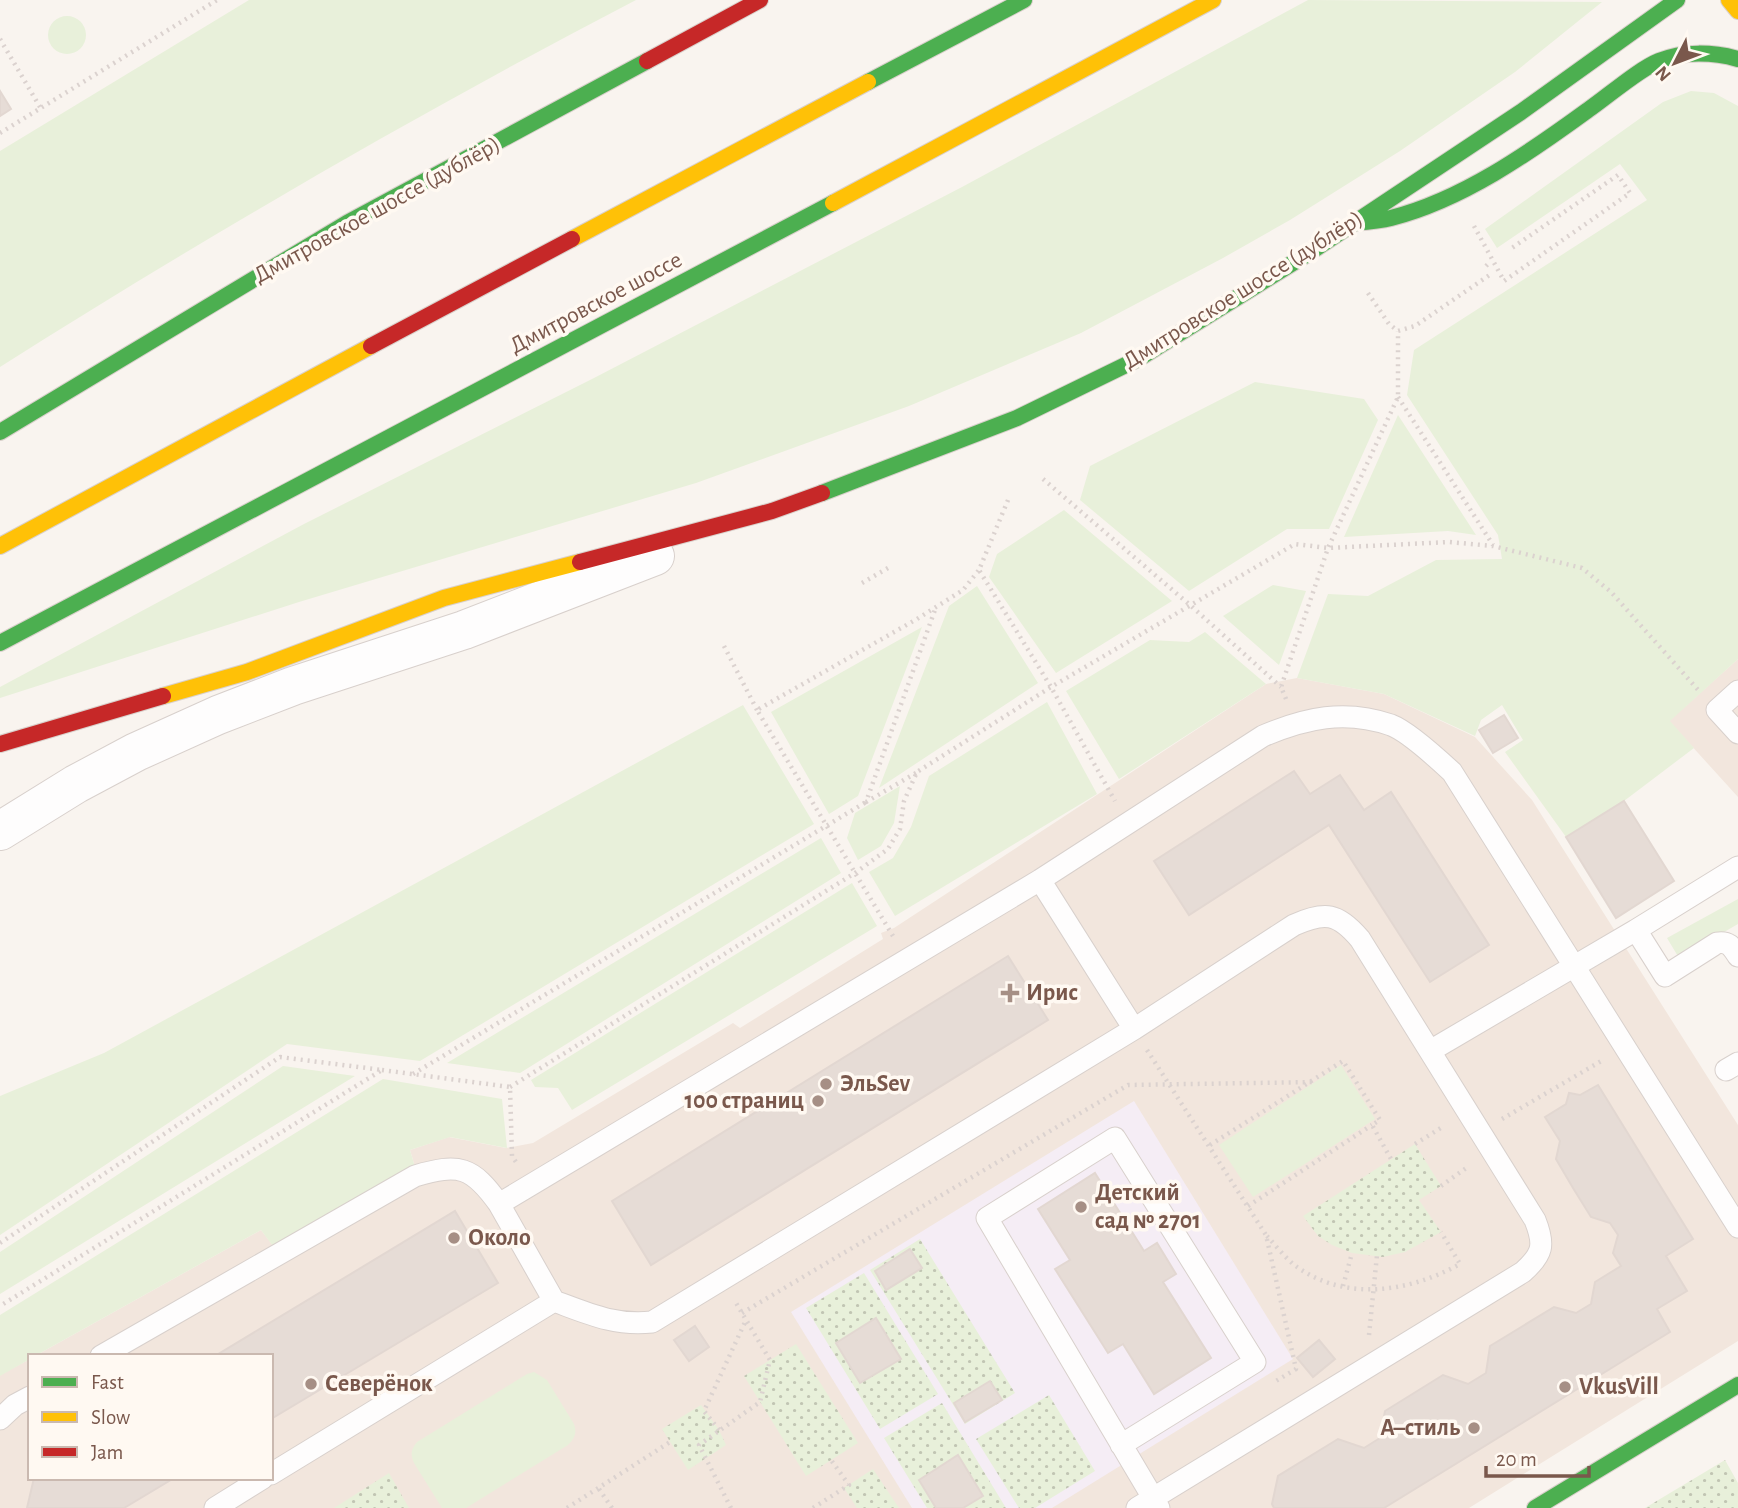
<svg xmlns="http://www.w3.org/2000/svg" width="1738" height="1508" font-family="'Alegreya Sans',sans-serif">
	<defs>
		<pattern id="park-dots" width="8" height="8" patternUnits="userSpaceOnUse" patternTransform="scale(1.75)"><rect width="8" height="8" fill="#e8f0da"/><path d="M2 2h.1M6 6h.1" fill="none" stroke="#c1c5b3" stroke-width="1.8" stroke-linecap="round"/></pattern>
	</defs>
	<rect width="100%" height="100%" fill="#f9f4ef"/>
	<path fill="#f2e6dd" d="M1738,659V797L1669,721Z
		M1297,678L1384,694L1475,737L1532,800L1738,1125V1341L1469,1508H0V1375L30,1359V1478H271V1356H35L261,1230L275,1248L415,1167L410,1150L449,1137L506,1148L533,1143L733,1023L740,1028L883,939L881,933L894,928L1266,684Z"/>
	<path fill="#f5edf5" d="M1134,1101L1293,1359L1052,1508H912L791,1312Z"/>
	<path fill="#e8f0da" d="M249,0H636C419,113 207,236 0,367V151Z
		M1308,0L1602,2L1515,72L1400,151L1290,220L1223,258L1081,333L909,406L696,483L299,602L0,698V687L304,524L594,378L962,187Z
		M48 35a19 19 0 1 1 38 0a19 19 0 1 1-38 0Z
		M1691,91L1714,93L1738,106V659L1670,721L1694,748L1624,801L1566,837L1505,752L1523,740L1502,705L1481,720L1475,736L1384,694L1297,678L1328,594L1368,596L1436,560L1502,559L1498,535L1407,395L1414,350L1647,200L1620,164L1497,248L1485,229L1663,102Z
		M1255,382L1364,399L1378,420L1329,529H1287L1189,591L1080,500L1090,466Z
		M1398,415L1476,535L1448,531L1344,537Z
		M1064,510L1172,601L1056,673L989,577L997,554Z
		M1273,585L1306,591L1279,665L1223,616Z
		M977,586L1038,683L879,788L949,606Z
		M922,627L858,796L829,814L771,712Z
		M1205,632L1266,684L1119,779L1066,691L1150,640L1189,642Z
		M1047,702L1097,794L895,916L869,872L893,858L911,827L929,776Z
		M743,705L814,824L420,1061L287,1044L0,1235V1096L104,1053Z
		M900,786L894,823L881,846L858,860L847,838L855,813Z
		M821,838L841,873L520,1073L447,1063Z
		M852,883L877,926L572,1110L558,1088L535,1087L531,1080Z
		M1738,899V924L1679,958L1667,938Z
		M1341,1065L1375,1119L1253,1197L1219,1145Z
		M283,1066L355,1076L0,1294V1252Z
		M383,1079L502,1099L507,1148L450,1137L410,1150L415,1167L275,1249L261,1230L35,1356H30V1359L0,1376V1315Z
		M534,1372L547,1380L574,1424C577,1433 575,1438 568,1445L466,1508H442L414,1463C410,1454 411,1450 417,1442L527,1374Z"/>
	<path fill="url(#park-dots)" d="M1415,1144L1441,1186L1419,1200L1441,1232L1405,1252L1383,1257L1352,1253L1332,1245L1318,1236L1303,1216Z
		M920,1239L1015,1393L965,1424L870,1270Z
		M864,1273L938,1394L880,1429L806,1308Z
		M796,1344L858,1443L806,1476L744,1376Z
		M1049,1395L1095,1471L1035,1508H1019L976,1439Z
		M942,1403L1006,1508H927L884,1438Z
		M701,1405L719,1430L726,1445L688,1470L662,1429Z
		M1725,1460L1738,1483V1508H1645Z
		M873,1469L899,1508H857L844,1488Z
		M389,1473L409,1508H334Z"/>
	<path fill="#e6dcd6" stroke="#e2d7d1" stroke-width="2" d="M0,91L11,109L0,116Z
		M1504,715L1518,738L1493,753L1479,730Z
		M1294,771L1310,794L1340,775L1364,810L1391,792L1489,945L1430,982L1329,825L1189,915L1154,861Z
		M1624,801L1674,881L1616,918L1566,837Z
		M1008,956L1048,1020L651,1265L612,1201Z
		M1598,1085L1693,1239L1666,1256L1687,1291L1657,1309L1670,1332L1384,1508H1274L1272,1504L1278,1476L1338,1439L1364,1448L1380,1438L1385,1411L1443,1375L1468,1384L1486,1373L1490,1346L1554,1307L1576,1313L1591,1304L1595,1282L1621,1266L1613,1253L1618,1235L1610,1223L1591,1217L1573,1188L1556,1159L1560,1141L1545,1117L1566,1104L1569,1093L1580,1095Z
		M1095,1173L1144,1251L1157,1243L1176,1274L1163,1282L1211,1358L1154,1394L1123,1344L1108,1353L1055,1269L1070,1260L1038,1209Z
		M455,1211L498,1283L271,1419V1356H215Z
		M910,1249L922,1268L886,1290L875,1271Z
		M876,1318L901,1359L860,1383L836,1343Z
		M695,1326L709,1347L689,1361L674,1340Z
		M1319,1340L1335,1359L1313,1377L1297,1358Z
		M990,1381L1002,1400L965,1422L954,1403Z
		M958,1455L983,1496L963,1508H936L919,1480Z
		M34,1478H174L124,1508H27Z"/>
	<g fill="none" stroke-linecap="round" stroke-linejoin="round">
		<g stroke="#d8d0cc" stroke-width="23">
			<path id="lane" d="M1738,691L1717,710L1738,733
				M1040,880L1134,1029
				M1636,930L1665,976L1717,943C1729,941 1732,947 1738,956
				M1430,1051L1636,930L1738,867
				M1726,1070L1738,1063
				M499,1204L554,1301C589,1314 615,1326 652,1322L1134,1029L1294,925C1325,911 1338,913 1360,939L1535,1220C1545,1245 1543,1254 1523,1272L1137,1508
				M101,1356L415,1176C459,1163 472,1166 499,1204L1040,880L1263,736C1305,718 1345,709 1391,725C1407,731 1438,759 1452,772L1738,1227
				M0,1419L15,1405L30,1397
				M1121,1445L1255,1362L1115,1138L987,1218L1159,1508
				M271,1474L554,1301
				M215,1508L263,1478"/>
		</g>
		<g stroke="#d8d0cc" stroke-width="40">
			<path id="street" d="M0,831L76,784L136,752L218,715L293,686L464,630L655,556"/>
		</g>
		<g stroke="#d9d0cb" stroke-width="18">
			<path id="fast" d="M868,82L1024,0
				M1354,223C1366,222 1379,221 1391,218C1462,200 1529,153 1588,110C1607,97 1639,69 1659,61C1683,51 1713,52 1738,59
				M0,432L347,223L647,61
				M822,493L1017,418L1138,359L1309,253L1521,112L1677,0
				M0,643L833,203
				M1535,1508L1738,1385"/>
		</g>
		<g stroke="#d9d0cb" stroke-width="18">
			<path id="slow" d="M1729,0L1738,11
				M833,203L1213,0
				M572,239L868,82
				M0,546L371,346
				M163,696L247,672L444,598L580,562"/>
		</g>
		<g stroke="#d9d0cb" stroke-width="18">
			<path id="jam" d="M647,61L760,0
				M371,346L572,239
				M580,562L772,511L822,493
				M0,744L163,696"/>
		</g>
		<path stroke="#dbd2cf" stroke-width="4.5" stroke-dasharray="2 5" stroke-linecap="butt" d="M0,39L40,107
			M0,133L217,0
			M1474,226L1504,281L1630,193L1618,175L1509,250
			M1486,266L1488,264
			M1368,293L1389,324L1398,331L1415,326L1491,274
			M1398,397L1493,545
			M1043,479L1190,605L1281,687
			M1008,500L979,570L1051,687L1115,801
			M862,583L888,568
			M724,646L757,710
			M1286,699L1281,687L1328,548L1398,397V331
			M916,773L866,802L936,607
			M893,936L757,710L917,619L963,590L979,570
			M1147,1050L1266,1235L1296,1369L1276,1381
			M382,1070L510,1087L512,1156L516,1162
			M413,1074L866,802
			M510,1087L855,873L888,849L900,829L904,801L917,772L1051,687L1295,544L1328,548L1449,542L1493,546L1582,568L1611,592L1700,692
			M1502,1119L1603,1060
			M1415,1144L1444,1126
			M1210,1145L1343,1061L1380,1120L1372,1125L1391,1159
			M1441,1186L1469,1166
			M1248,1206L1372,1125
			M1267,1236C1276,1246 1286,1259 1297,1267C1347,1302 1409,1292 1460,1264L1441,1232
			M0,1243L280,1057L382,1070L0,1306
			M1343,1286L1352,1253
			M742,1313L1128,1085L1316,1082
			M1369,1335L1377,1255
			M719,1430L704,1411L746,1320
			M599,1489L612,1508
			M567,1508L670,1442
			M731,1508L699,1445L760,1402L770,1360L736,1303
			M813,1508L849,1485L831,1460"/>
		<use href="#lane" stroke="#fefdfd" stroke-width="21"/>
		<use href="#street" stroke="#fefdfd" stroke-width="38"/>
		<use href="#fast" stroke="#4caf50" stroke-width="16"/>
		<use href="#slow" stroke="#ffc107" stroke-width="16"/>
		<use href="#jam" stroke="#c62828" stroke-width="16"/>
	</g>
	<g fill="#a68f85" stroke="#fff9f2" stroke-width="2.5">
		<path d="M1006.5 982.5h7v7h7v7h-7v7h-7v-7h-7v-7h7z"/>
		<circle cx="826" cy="1084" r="7"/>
		<circle cx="818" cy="1101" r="7"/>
		<circle cx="1081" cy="1207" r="7"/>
		<circle cx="454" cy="1238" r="7"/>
		<circle cx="311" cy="1384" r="7"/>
		<circle cx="1565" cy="1387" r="7"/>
		<circle cx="1474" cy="1428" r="7"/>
	</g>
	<g text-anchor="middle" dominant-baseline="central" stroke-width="7" stroke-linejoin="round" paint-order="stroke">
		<g font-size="24" fill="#7a584c" stroke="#fff9f2">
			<text transform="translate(377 210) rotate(-29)">Дмитровское шоссе (дублёр)</text>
			<text transform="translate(1243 290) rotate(-32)">Дмитровское шоссе (дублёр)</text>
			<text transform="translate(596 303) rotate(-28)">Дмитровское шоссе</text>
		</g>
		<g font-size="24" font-weight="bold" fill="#7a584c" stroke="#fff9f2" text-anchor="start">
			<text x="1026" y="993">Ирис</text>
			<text x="840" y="1084">ЭльSev</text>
			<text x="804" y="1101" text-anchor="end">100 страниц</text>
			<text x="1095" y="1193">Детский<tspan x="1095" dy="28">сад № 2701</tspan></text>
			<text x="468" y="1238">Около</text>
			<text x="325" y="1384">Северёнок</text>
			<text x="1579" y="1387">VkusVill</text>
			<text x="1460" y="1428" text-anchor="end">А–стиль</text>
		</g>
	</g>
	<rect x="28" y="1354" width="245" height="126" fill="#fff9f2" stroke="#cab9b0" stroke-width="2"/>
	<rect x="42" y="1377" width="35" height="10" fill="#4caf50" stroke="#cab9b0" stroke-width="2"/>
	<text x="91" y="1389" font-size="21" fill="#7a584c">Fast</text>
	<rect x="42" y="1412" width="35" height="10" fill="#ffc107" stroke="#cab9b0" stroke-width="2"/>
	<text x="91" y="1424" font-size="21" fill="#7a584c">Slow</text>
	<rect x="42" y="1447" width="35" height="10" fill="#c62828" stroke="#cab9b0" stroke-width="2"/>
	<text x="91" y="1459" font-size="21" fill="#7a584c">Jam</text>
	<g transform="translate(1675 63) rotate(228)" stroke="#fff9f2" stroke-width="5" paint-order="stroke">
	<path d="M0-5L12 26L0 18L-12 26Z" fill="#7a584c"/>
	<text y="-10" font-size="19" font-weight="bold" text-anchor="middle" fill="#7a584c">N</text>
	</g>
	<path d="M1486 1466v10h103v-10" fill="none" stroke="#7a584c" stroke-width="3.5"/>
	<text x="1496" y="1466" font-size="21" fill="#7a584c" stroke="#fff9f2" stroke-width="5" paint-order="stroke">20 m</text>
</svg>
